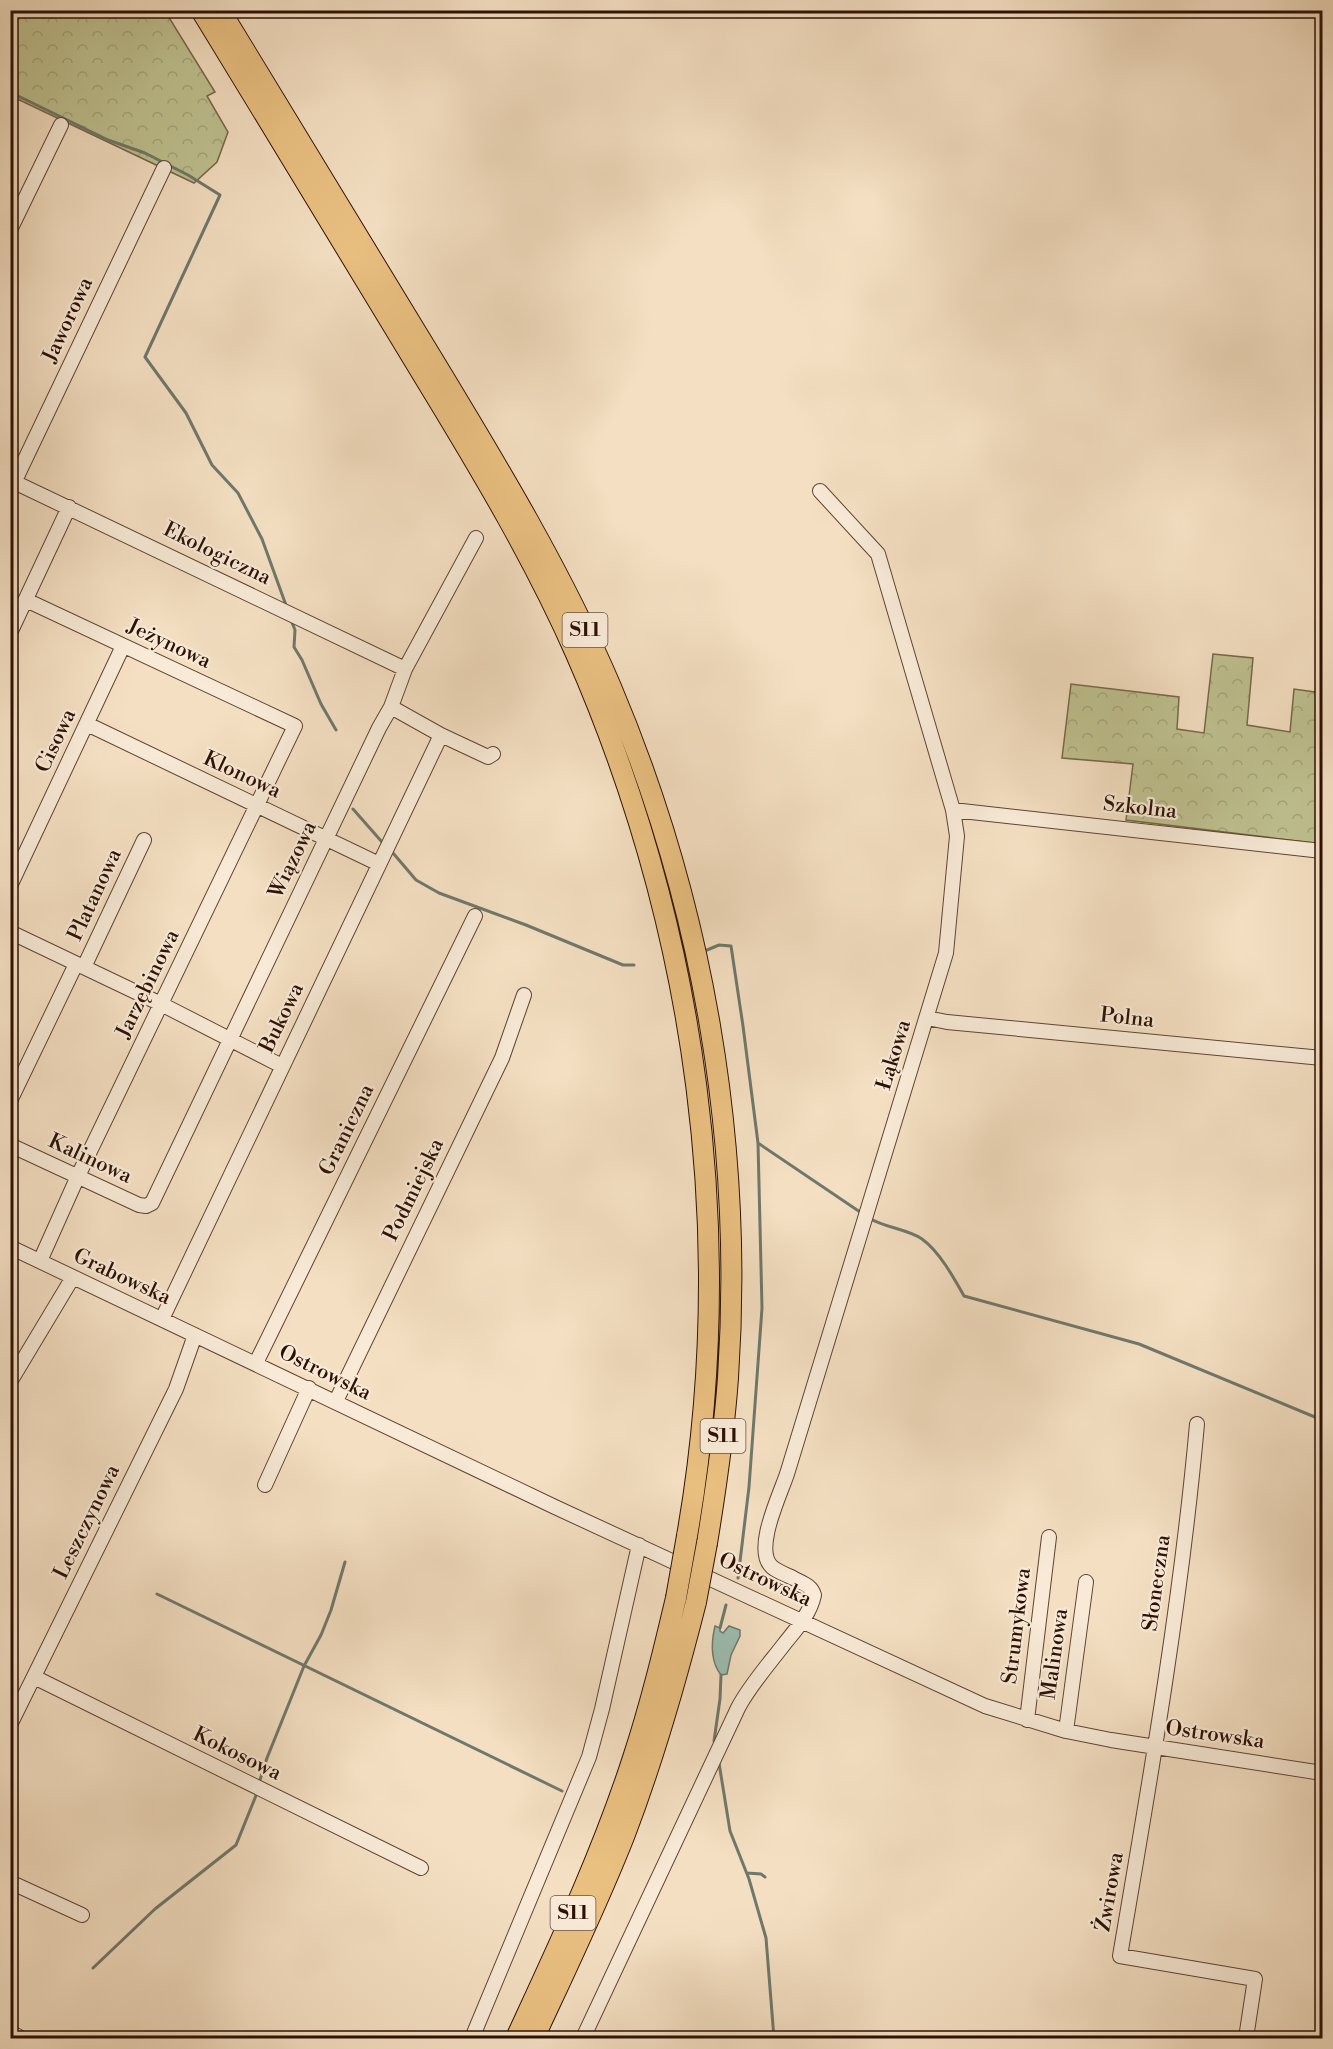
<svg xmlns="http://www.w3.org/2000/svg" width="1333" height="2049" font-family="'Libre Bodoni',serif">
	<defs>
		<pattern id="forest-crowns" width="20" height="18" patternUnits="userSpaceOnUse" patternTransform="scale(1.5)"><rect width="20" height="18" fill="#bfc190"/><path d="M2 6a3 3 0 1 1 6 0M12 15a3 3 0 1 1 6 0" fill="none" stroke="#a4a57b"/></pattern>
	</defs>
	<rect width="100%" height="100%" fill="#f4dfc2"/>
	<filter id="stains"><feTurbulence type="fractalNoise" baseFrequency=".00333" numOctaves="4"/><feColorMatrix values="0 0 0 0 .2 0 0 0 0 .09 0 0 0 0 .02 0 0 0 .5 -.17"/></filter>
	<radialGradient id="worn" r=".72"><stop offset=".6" stop-color="#630" stop-opacity="0"/><stop offset="1" stop-color="#630" stop-opacity=".3"/></radialGradient>
	<path fill="url(#forest-crowns)" stroke="#76684a" stroke-width="1.5" d="M11,11H165L215,92L207,96L228,132L217,162L194,183L11,96Z
		M1213,654L1253,658L1247,725L1290,732L1294,689L1322,693V844L1126,820L1133,764L1062,758L1071,684L1179,697L1177,729L1204,733Z"/>
	<path fill="#9cbdb0" stroke="#6f786c" stroke-width="1.5" d="M715,1626L720,1628V1631L723,1633L729,1626L740,1630V1636L731,1655L727,1674L721,1675C710,1661 711,1643 715,1626Z"/>
	<g fill="none" stroke-linecap="round" stroke-linejoin="round">
		<path stroke="#6f786c" stroke-width="3" d="M10,92L108,140L145,153L188,175L220,195L145,357L186,413L212,465L238,493L262,539L287,608
			M291,620L295,630L294,647L302,660L321,704L336,730
			M353,809L382,842
			M393,853L416,880L439,893L526,925L623,965H634
			M707,950L719,945L731,946L743,1026L758,1143L762,1308L749,1487L738,1578
			M758,1143L863,1214
			M869,1218C885,1228 908,1229 922,1239C939,1251 954,1278 964,1296L1139,1344L1322,1420
			M157,1594L562,1791
			M720,1628L726,1605
			M714,1741L720,1699L721,1675
			M719,1763L730,1831L749,1879L766,1938L774,2038
			M259,1783L267,1758L304,1666L321,1635L331,1610L345,1562
			M747,1873L761,1874L765,1877
			M93,1968L155,1909L236,1845L257,1793"/>
		<g stroke="#5e4434" stroke-width="16">
			<path id="minor" d="M10,230L61,125
				M10,480L405,669
				M10,491L164,168
				M26,600L295,726L78,1176L40,1261
				M10,633L69,507
				M391,707L441,735L488,757L493,754
				M87,724L379,864
				M953,810L1322,851
				M10,886L123,646
				M10,932L161,1004L282,1066
				M84,967L144,840
				M927,1018L947,1022L1322,1058
				M10,1101L76,964
				M10,1145L139,1205L146,1206L152,1203L379,728L391,707L405,669L476,538
				M10,1247L555,1507L985,1706L1066,1731L1111,1740L1322,1773
				M162,1319L441,735
				M256,1363L475,916
				M10,1382L73,1277
				M336,1401L502,1058L524,995
				M1197,1424C1181,1603 1150,1780 1120,1956L1255,1979L1246,2038
				M265,1485L309,1388
				M34,1677L421,1868
				M1027,1720L1049,1537
				M10,1725L176,1389L195,1335
				M1066,1731L1086,1582
				M10,1882L82,1915
				M10,2032L21,2038
				M472,2038L589,1757L602,1709L639,1545
				M583,2038L738,1708C750,1685 769,1664 785,1643C797,1628 810,1614 814,1595C811,1585 802,1583 793,1578C787,1575 778,1572 772,1567C753,1550 780,1495 787,1474L946,953L957,836L953,810L878,554L820,491"/>
		</g>
		<g stroke="#2c1005" stroke-width="22">
			<path id="highway" d="M201,10C277,135 354,260 429,385C482,472 535,561 576,654C697,930 739,1238 687,1536
				M220,10C291,126 362,242 432,358C497,465 562,572 611,687C703,904 744,1143 728,1378C724,1434 716,1488 707,1543
				M516,2038C558,1947 601,1856 632,1761C650,1707 663,1653 676,1598
				M534,2038C565,1971 598,1903 625,1834C654,1758 676,1681 696,1602"/>
		</g>
		<use href="#minor" stroke="#f8ead7" stroke-width="14"/>
		<use href="#highway" stroke="#eac081" stroke-width="20"/>
		<g stroke="#2c1005" stroke-width="22" stroke-linecap="butt">
			<path id="highway-bridge" d="M676,1598L687,1536
				M696,1602L707,1543"/>
		</g>
		<use href="#highway-bridge" stroke="#eac081" stroke-width="20"/>
	</g>
	<g text-anchor="middle" dominant-baseline="central" stroke-width="4.5" stroke-linejoin="round" paint-order="stroke">
		<g fill="#f8ead7" stroke="#695144" stroke-width="1.5">
			<rect x="562.5" y="613" width="45" height="34" rx="4.5"/>
			<rect x="700.5" y="1419" width="45" height="34" rx="4.5"/>
			<rect x="550.5" y="1896" width="45" height="34" rx="4.5"/>
		</g>
		<g font-size="20" font-weight="bold" fill="#2c1005">
			<text x="585" y="630">S11</text>
			<text x="723" y="1436">S11</text>
			<text x="573" y="1913">S11</text>
		</g>
		<g font-size="21" fill="#2c1005" stroke="#f8ead7">
			<text transform="translate(68 320) rotate(-65)">Jaworowa</text>
			<text transform="translate(217 554) rotate(26)">Ekologiczna</text>
			<text transform="translate(169 644) rotate(25)">Jeżynowa</text>
			<text transform="translate(56 741) rotate(-65)">Cisowa</text>
			<text transform="translate(242 775) rotate(25)">Klonowa</text>
			<text transform="translate(1140 808) rotate(6)">Szkolna</text>
			<text transform="translate(293 860) rotate(-64)">Wiązowa</text>
			<text transform="translate(95 895) rotate(-65)">Platanowa</text>
			<text transform="translate(148 984) rotate(-64)">Jarzębinowa</text>
			<text transform="translate(282 1018) rotate(-64)">Bukowa</text>
			<text transform="translate(1127 1018) rotate(6)">Polna</text>
			<text transform="translate(894 1055) rotate(-73)">Łąkowa</text>
			<text transform="translate(347 1130) rotate(-64)">Graniczna</text>
			<text transform="translate(90 1159) rotate(25)">Kalinowa</text>
			<text transform="translate(414 1190) rotate(-64)">Podmiejska</text>
			<text transform="translate(122 1277) rotate(25)">Grabowska</text>
			<text transform="translate(325 1373) rotate(26)">Ostrowska</text>
			<text transform="translate(87 1522) rotate(-64)">Leszczynowa</text>
			<text transform="translate(765 1580) rotate(25)">Ostrowska</text>
			<text transform="translate(1157 1583) rotate(-82)">Słoneczna</text>
			<text transform="translate(1017 1626) rotate(-83)">Strumykowa</text>
			<text transform="translate(1055 1654) rotate(-82)">Malinowa</text>
			<text transform="translate(1215 1735) rotate(8)">Ostrowska</text>
			<text transform="translate(237 1754) rotate(26)">Kokosowa</text>
			<text transform="translate(1110 1892) rotate(-80)">Żwirowa</text>
		</g>
	</g>
	<rect width="1333" height="2049" fill="none" stroke="#f4dfc2" stroke-width="36"/>
	<rect x="12" y="12" width="1309" height="2025" fill="none" stroke="#2c1005" stroke-width="3"/>
	<rect x="18" y="18" width="1297" height="2013" fill="none" stroke="#2c1005" stroke-width="1.5"/>
	<rect width="100%" height="100%" filter="url(#stains)"/>
	<rect width="100%" height="100%" fill="url(#worn)"/>
</svg>
